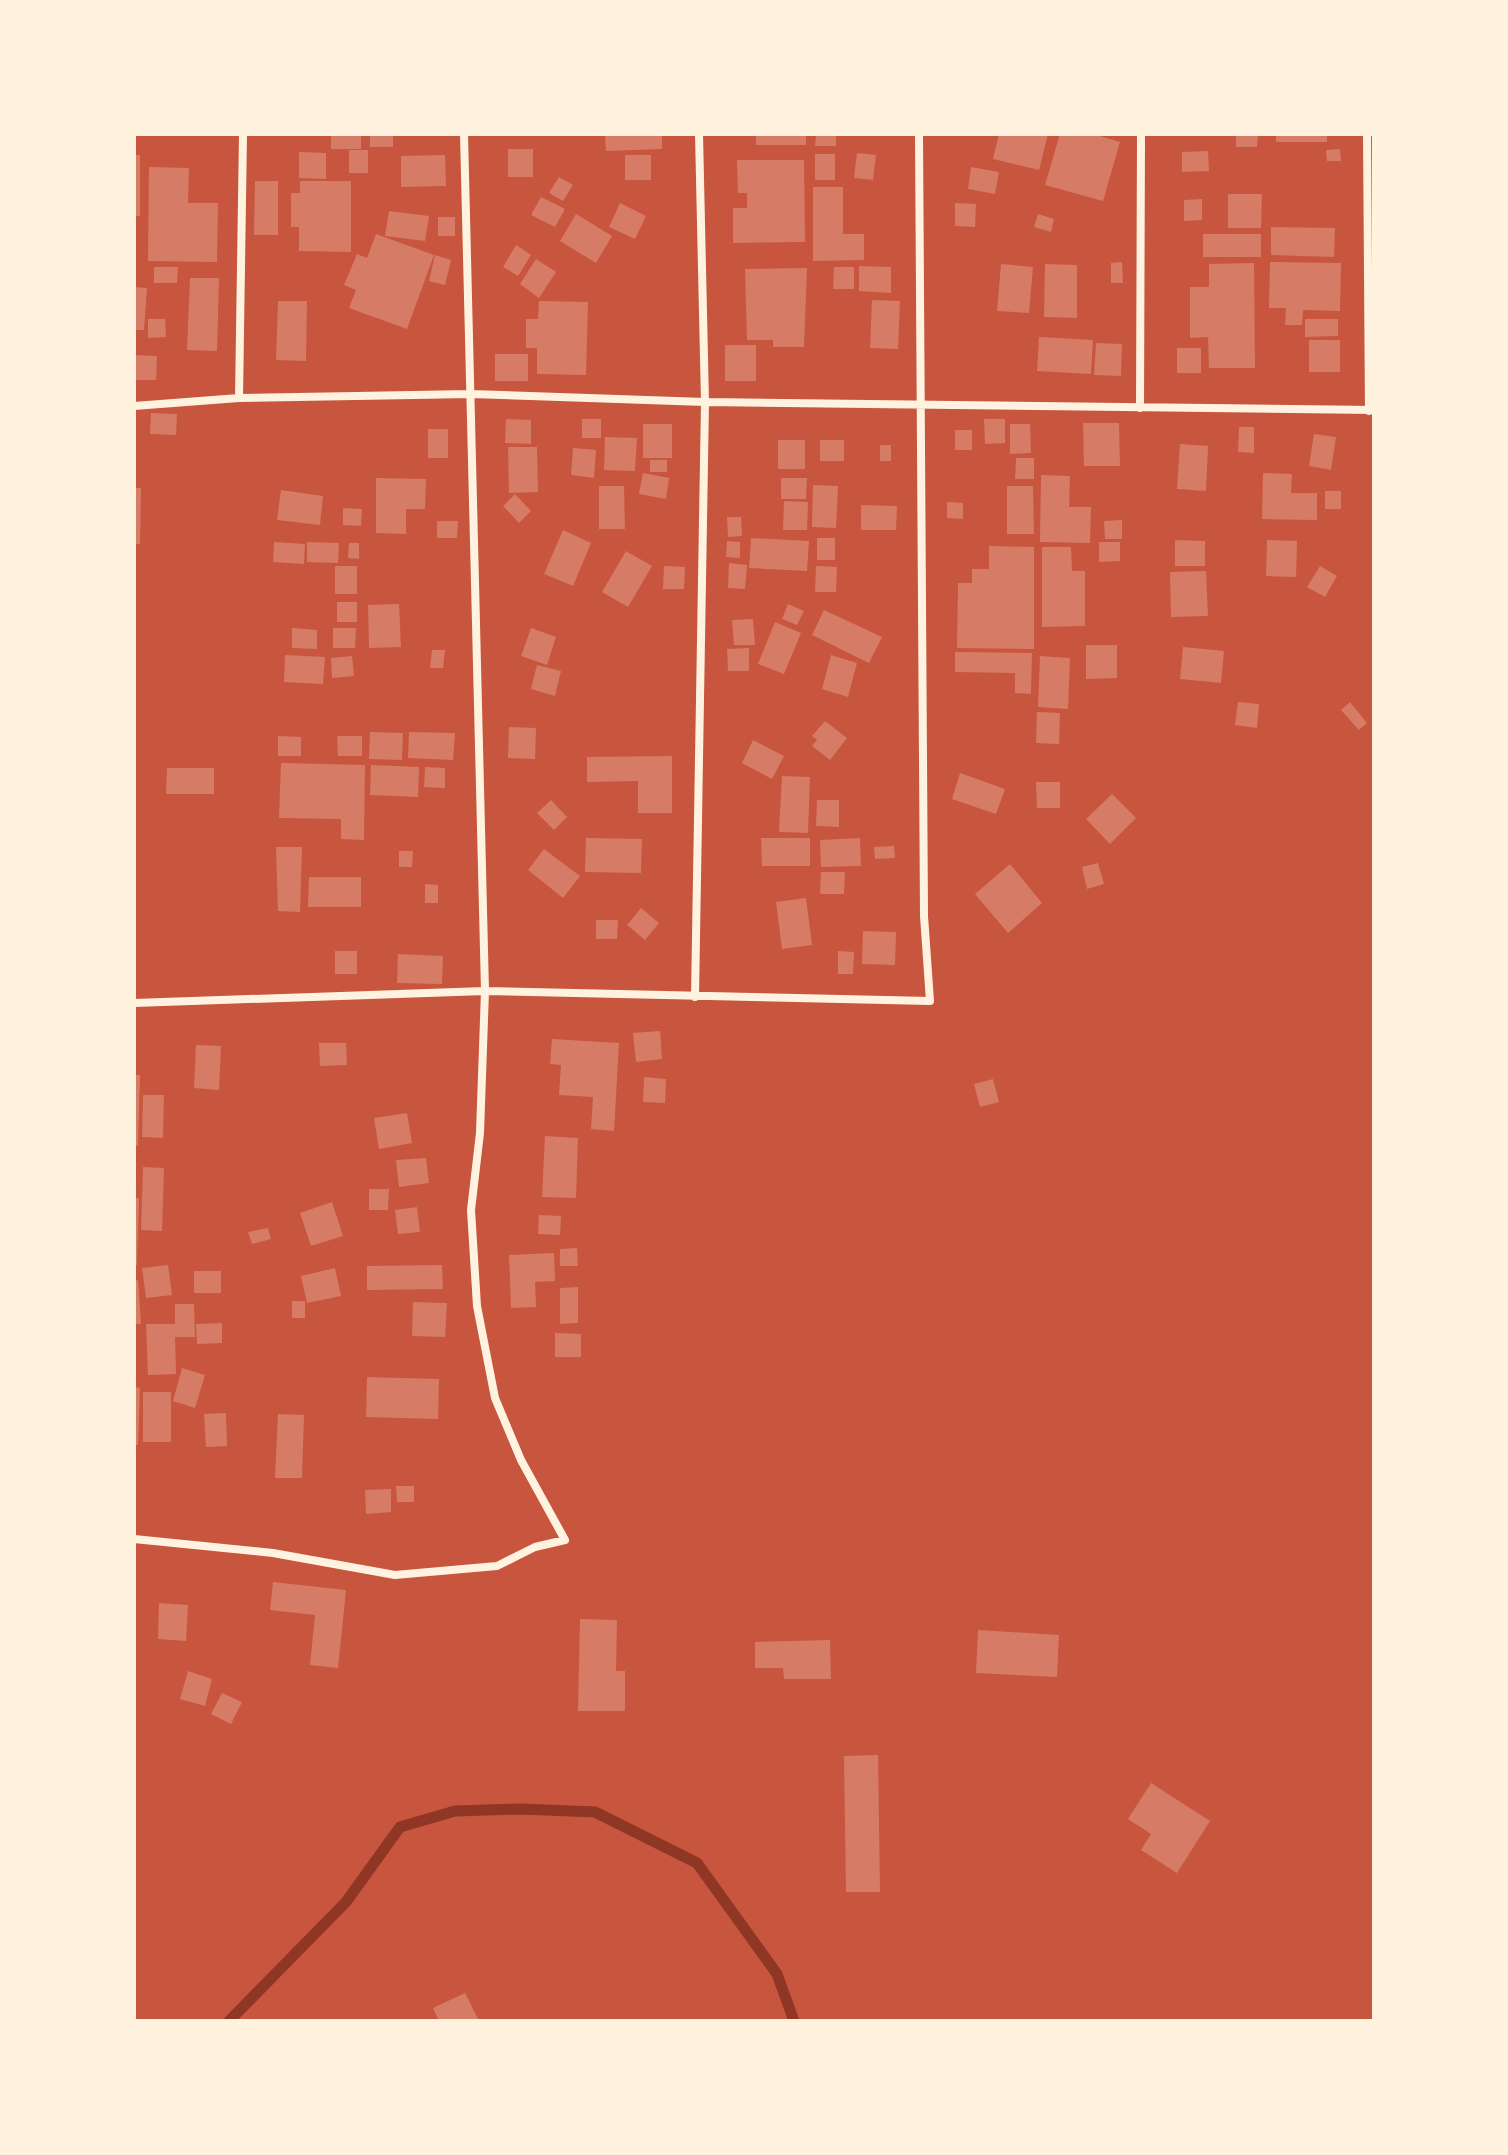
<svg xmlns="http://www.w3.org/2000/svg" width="1508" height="2155" font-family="Arial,sans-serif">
	<rect width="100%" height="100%" fill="#c8553d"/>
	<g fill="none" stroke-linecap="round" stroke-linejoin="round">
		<path stroke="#8f3625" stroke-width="11" d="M229,2021L346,1902L400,1827L455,1811L521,1809L595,1812L697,1863L777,1974L794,2021"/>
	</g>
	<path fill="#d67c66" d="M331,134H361V149H331Z
		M370,134H393V147H370Z
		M605,134H662V149L606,151Z
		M756,134H806V145H756Z
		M816,134H836V146H815Z
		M999,134H1048L1039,170L993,159Z
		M1060,134H1093L1120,142L1103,201L1045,185Z
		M1236,134H1258L1257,147H1236Z
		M1276,134H1327V142H1276Z
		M508,149H533V177H508Z
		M1340,149L1341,161H1327L1326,150Z
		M349,150H368V173H349Z
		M1208,151L1209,171L1182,172V152Z
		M299,152L326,153V179L299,178Z
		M857,153L876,155L873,180L854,178Z
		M815,154H835V180H815Z
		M134,155H140V216H134Z
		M445,155L446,186L401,187V156Z
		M625,155H651V180H625Z
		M737,160H804L805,242L733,243V208H747V193H738Z
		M149,167L189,168L188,203H218L217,262L148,261Z
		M971,167L999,172L995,194L968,189Z
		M559,177L573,185L563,201L549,193Z
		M255,181H278V235H254Z
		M300,181H351V252L299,251V227H291V193H300Z
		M813,187H843V234H864V260L813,261Z
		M1228,194H1262L1261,228H1228Z
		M541,197L565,209L555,227L531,215Z
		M1202,199V220L1184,221V200Z
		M620,203L646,216L635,239L609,227Z
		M955,203L976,204L975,227L955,226Z
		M389,211L429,216L425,241L385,236Z
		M576,214L612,236L596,263L560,241Z
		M1038,214L1054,219L1051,232L1034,227Z
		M438,217H455V236H438Z
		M1271,227L1335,228L1334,257L1271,255Z
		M376,234L434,255L407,329L349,308L356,290L344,285L357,254L367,258Z
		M1203,234H1261V257H1203Z
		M516,245L531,255L518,276L503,267Z
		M435,255L451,260L445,285L429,281Z
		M536,259L556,272L539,298L520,284Z
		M1122,262L1123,283H1111V263Z
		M1270,262L1341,263L1340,311L1303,310L1302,325H1285L1286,308H1269Z
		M1254,263L1255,368H1209L1208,337L1190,338V287H1209V264Z
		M1001,264L1033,267L1029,313L997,311Z
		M1045,264L1077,265V318L1044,317Z
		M859,266L891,267V293L859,291Z
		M154,267H178L177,283H154Z
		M834,267H854V289H833Z
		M807,268L804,347H773V340H747L745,269Z
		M190,278H219L217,351L187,350Z
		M134,287L147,288L144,330H134Z
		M872,300L900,301L898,349L870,348Z
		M278,301H307L306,361L276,360Z
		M539,301L588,302L586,375L537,374V348H526V319H538Z
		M148,319H165L166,337L148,338Z
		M1305,319H1338V336L1305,337Z
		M1039,337L1093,340L1091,374L1037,371Z
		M1309,340H1340V372H1309Z
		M1096,343L1122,344L1121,376L1094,375Z
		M725,345H756V381H725Z
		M1177,348H1201V373H1177Z
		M495,354H528V381H495Z
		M134,355L157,356L156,380H134Z
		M151,413L177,414L176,435L150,434Z
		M506,419L531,420V444L505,443Z
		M582,419H601V438H582Z
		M984,419H1005V443L985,444Z
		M1083,423H1119L1120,466H1084Z
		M643,424H672V458H643Z
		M1010,424H1030L1031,453L1010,454Z
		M1239,427H1254V453L1238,452Z
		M428,429H448V458H428Z
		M955,430H972V450H955Z
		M1314,434L1336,437L1331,470L1309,466Z
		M605,437L637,438L635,471L604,470Z
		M778,440H805V469H778Z
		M820,440H844V461H820Z
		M1180,444L1208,446L1206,491L1177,489Z
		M880,445H891V461H880Z
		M508,447H537L538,492L509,493Z
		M573,448L596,450L594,478L571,475Z
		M1016,458H1034V479H1015Z
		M650,460H667V472H650Z
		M643,473L669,478L666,499L639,494Z
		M1263,473L1292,474L1291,493H1317V520L1262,519Z
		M1041,475L1070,476L1069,507H1091L1090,543L1040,542Z
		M376,478L426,479L425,509H406V534L376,533Z
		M781,478H807L806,499H781Z
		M813,485L838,486L836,528L812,527Z
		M599,486H624L625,529H599Z
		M1007,486H1033L1034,534H1007Z
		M134,488H141L140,544H134Z
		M281,490L323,496L320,525L277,520Z
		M1325,491H1341V509H1325Z
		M515,494L531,511L519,523L503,506Z
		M784,501L808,502L807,530H783Z
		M947,502L963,503V519L947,518Z
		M861,505L897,506L896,530H861Z
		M343,508L362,509L361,526L343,525Z
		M727,517H741L742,536L728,537Z
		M1122,520V539H1105L1104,521Z
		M437,521H458L457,538H437Z
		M563,530L591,543L573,586L544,574Z
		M751,538L809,541L807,571L749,568Z
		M817,538H835V560H817Z
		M1175,540L1205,541V566H1175Z
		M1267,540L1297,541L1296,577L1266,576Z
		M727,541L740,542V558L726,557Z
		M274,542L305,544L304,564L273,562Z
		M307,542L339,543L338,563L307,562Z
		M1099,542H1120V561L1099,562Z
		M349,543H359V559L348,558Z
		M989,546L1034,547V649L957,648L958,583H972V569H989Z
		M1042,547H1071L1072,571H1085V626L1042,627Z
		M626,551L652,566L628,607L602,592Z
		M729,563L747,565L745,589L728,588Z
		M335,566H357V594H335Z
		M664,566L685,567L684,589H663Z
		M816,566L837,567L836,592H815Z
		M1320,566L1337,576L1325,597L1307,587Z
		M1206,571L1208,616L1171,617L1170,572Z
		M337,602H357V622H337Z
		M399,604L401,647L369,648L368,605Z
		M788,604L804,611L797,625L782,619Z
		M824,610L882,637L869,663L812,635Z
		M753,619L755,645H734L732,620Z
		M775,622L801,633L784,674L758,664Z
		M292,628L317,630V649L292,648Z
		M333,628H356L355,648H333Z
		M531,628L556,637L547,665L521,656Z
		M1086,645H1117V678L1086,679Z
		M1183,647L1224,651L1221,683L1180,679Z
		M749,648V671H728L727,649Z
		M432,650H445L443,668H430Z
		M955,652L1032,653L1031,694L1015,693V673L955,672Z
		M285,655L325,657L323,684L284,682Z
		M831,655L857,663L848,697L822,689Z
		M352,656L354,676L332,678L331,658Z
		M1040,656L1070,658L1068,709L1038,707Z
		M537,665L561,671L555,696L531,689Z
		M1238,702L1259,704L1257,728L1235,725Z
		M1350,702L1367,723L1359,730L1341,710Z
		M1037,712L1060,713L1059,744L1036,743Z
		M825,721L847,738L830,760L812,746L817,740L812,736Z
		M509,727L536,728L535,759L508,758Z
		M370,732L403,733L402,760L369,759Z
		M409,732L455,733L453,760L408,758Z
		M278,736L301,737V756H278Z
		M337,736H362V756H338Z
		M753,740L784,756L772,779L742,763Z
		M672,756V813H638V781L587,782V757Z
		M281,763L365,765L364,840L341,839V819L279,818Z
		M371,765L419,767L418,797L370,795Z
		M425,767L445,768V788L424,787Z
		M167,768H214V794H166Z
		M960,773L1005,789L996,814L952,799Z
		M782,776L810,777L808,833L779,832Z
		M1036,782H1060V808H1037Z
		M1112,794L1136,818L1110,844L1086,819Z
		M551,800L567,817L554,830L537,813Z
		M817,800H839V827L816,826Z
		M586,838L642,839L641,873L585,872Z
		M761,838H810V866H762Z
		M860,838L861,866L821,867L820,840Z
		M894,846L895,858L875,859L874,847Z
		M276,847H302L300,912L278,911Z
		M544,849L580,876L563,898L528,870Z
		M399,851H413L412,867H399Z
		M1098,863L1104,884L1087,889L1082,867Z
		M1010,864L1042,903L1008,933L975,894Z
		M821,872H845L844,894H820Z
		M309,877H361V907H308Z
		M425,884L438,885V903H425Z
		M806,898L812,945L782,949L776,902Z
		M641,908L659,923L645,940L627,925Z
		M596,920H618L617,939H596Z
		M863,931L896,932L895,965L862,964Z
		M335,951H357V974H335Z
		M838,951L854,952L853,974H838Z
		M398,954L443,956L442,984L397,983Z
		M660,1031L662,1059L636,1062L633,1033Z
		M552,1039L619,1043L614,1131L591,1129L593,1097L559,1095L561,1065L550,1064Z
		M319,1043H346L347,1065L320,1066Z
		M196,1045L221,1046L219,1090L194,1088Z
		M134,1075H140L138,1146L134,1145Z
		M644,1077L666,1079L665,1103L643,1102Z
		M993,1079L999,1102L980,1107L974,1084Z
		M143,1095H164L163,1138L142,1137Z
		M407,1113L412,1143L379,1149L374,1118Z
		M545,1136L578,1138L576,1198L542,1197Z
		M426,1158L429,1183L399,1187L396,1160Z
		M143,1167L164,1168L162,1231L141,1230Z
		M369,1189H389L388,1210H369Z
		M134,1198H139L137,1265H134Z
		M332,1202L343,1236L311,1246L300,1213Z
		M417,1207L420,1232L398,1234L395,1210Z
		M539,1215L561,1216L560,1235L538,1234Z
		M268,1228L271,1239L252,1244L248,1232Z
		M577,1248L578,1266H560V1249Z
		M554,1253L555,1281L535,1282L536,1307L511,1308L509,1255Z
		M168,1265L172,1295L146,1298L142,1268Z
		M442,1265L443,1289L367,1290V1266Z
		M335,1268L341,1296L307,1303L301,1276Z
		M194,1271H221V1293H194Z
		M138,1280L141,1324H134V1281Z
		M578,1287V1323L560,1324V1288Z
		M292,1301H305V1318H292Z
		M413,1302L447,1303L445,1337L412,1336Z
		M175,1304H194L195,1337H175L176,1374L148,1375L146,1324H175Z
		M222,1323V1343L197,1344L196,1324Z
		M555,1333L581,1334V1357H555Z
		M182,1368L205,1375L195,1408L173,1401Z
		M367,1377L439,1379L438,1419L366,1417Z
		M134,1387L140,1388L138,1445H134Z
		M143,1392H171V1442H143Z
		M226,1413L227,1446L206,1447L204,1414Z
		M278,1414L304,1415L302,1478H275Z
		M396,1486H414V1502H397Z
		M391,1489V1512L366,1514L365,1490Z
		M273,1582L346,1590L338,1668L310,1665L315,1615L270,1610Z
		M159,1603L188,1605L186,1641L158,1639Z
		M580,1619L617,1620L616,1671H625V1711H578Z
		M978,1630L1059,1635L1057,1677L976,1673Z
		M830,1640L831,1679H784L783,1668H755V1642Z
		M188,1671L212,1679L205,1706L180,1699Z
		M222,1693L242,1702L231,1724L211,1714Z
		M878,1755L880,1892H846L844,1756Z
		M1151,1783L1210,1821L1177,1873L1141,1850L1151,1834L1128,1819Z
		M465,1993L479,2021H439L433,2008Z"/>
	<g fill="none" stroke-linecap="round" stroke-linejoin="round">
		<path stroke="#fff3e0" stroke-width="8" d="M1367,134L1369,411
			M239,398L243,134
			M134,406L239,398L471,394L705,402L1374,410
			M1140,408L1141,134
			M695,997L705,402L699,134
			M134,1003L485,991L930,1001L924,916L919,134
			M134,1539L273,1553L395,1575L497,1566L535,1547L565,1540L521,1460L495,1398L477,1306L471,1210L480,1133L485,991L464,134"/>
	</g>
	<rect width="1508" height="2155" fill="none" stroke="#fff3e0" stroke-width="272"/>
</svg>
